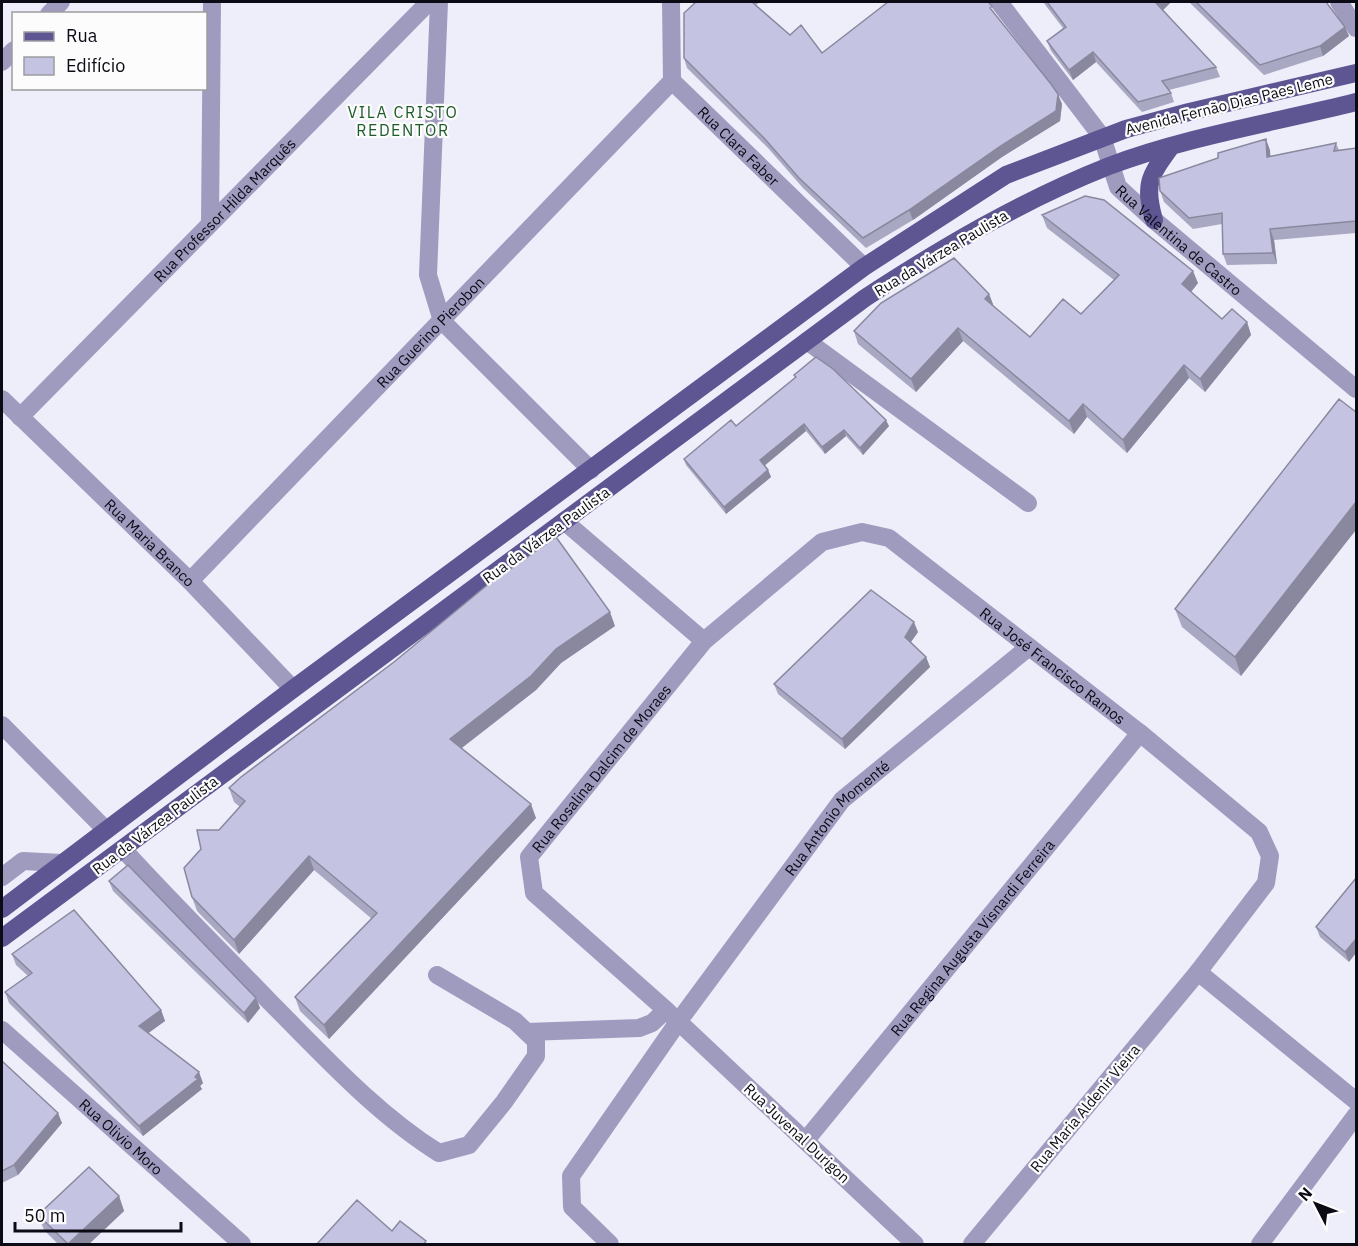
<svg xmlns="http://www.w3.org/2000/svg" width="1358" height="1246" font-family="'IBM Plex Sans',sans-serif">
	<rect width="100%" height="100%" fill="#eeedfa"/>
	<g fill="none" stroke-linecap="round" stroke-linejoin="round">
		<g stroke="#9e9bbf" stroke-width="18">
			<path d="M439,2L428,275L442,321L591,470"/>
			<path id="s1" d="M671,2L672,81L864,267"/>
			<path id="s2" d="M999,2L1102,137L1118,187L1154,220L1356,389"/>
			<path d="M1339,2L1356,28"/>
			<path d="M49,14L61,2"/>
			<path d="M2,62L14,50"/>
			<path d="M210,222L212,2"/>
			<path d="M807,341L1028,503"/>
			<path id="s3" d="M2,399L190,581L293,689"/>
			<path id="s4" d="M20,417L429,2"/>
			<path d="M564,521L704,641"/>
			<path id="s5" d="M190,581L672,81"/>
			<path d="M2,725L106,830"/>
			<path d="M123,849C170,901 220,950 269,1001C322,1054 375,1113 439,1153L469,1145L504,1102L536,1056V1041L515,1021L437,975"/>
			<path d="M2,877L23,861L62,863"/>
			<path d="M1198,972L1356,1101"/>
			<path id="s6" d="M2,1030L242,1244"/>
			<path d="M527,1032L639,1028L652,1023L666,1010"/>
			<path id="s7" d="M806,1140L1140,733"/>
			<path id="s8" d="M610,1244L572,1207L571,1176L678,1022L842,800L1029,647"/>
			<path id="s9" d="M915,1244L666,1010L534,893L529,857L704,641L822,542L862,532L889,538L1140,733L1259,832L1270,856L1266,883L1198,972L972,1244"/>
			<path d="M1260,1244L1356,1115"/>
		</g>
		<path stroke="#5d5693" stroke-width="18" d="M1154,220C1144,184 1149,177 1170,148
			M2,909L293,689L864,267L1006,175L1126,129L1189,112L1356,73
			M2,938L865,298C943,247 1023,200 1109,166C1185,137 1277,122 1356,102"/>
	</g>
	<path fill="#a9a8c2" d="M696,2H760L756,5L790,35L822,53L995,15L1062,104L1060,121L1002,157L913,220L866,248L803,188L768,148L687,68L684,58Z
		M1043,2H1171L1163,10L1216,67L1220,77L1169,90L1171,93L1174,102L1142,112L1096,62L1073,80L1051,51L1047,41L1063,28Z
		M1189,2H1326L1345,27L1349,36L1323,56L1264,75Z
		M1336,143L1339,150L1356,148V233L1274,240L1277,264L1227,265L1223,254L1222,224L1193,229L1164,202L1160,191L1218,158L1270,150V156Z
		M1042,215L1198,283L1191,292L1222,319L1247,322L1251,335L1205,392L1189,378L1127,453L1087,417L1074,434L963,341L916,392L858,344L854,331L989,294L994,307L1030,337L1081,314L1114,280L1047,228Z
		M794,375L889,426L863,455L846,436L825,454L806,431L764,465L768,470L771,477L726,514L686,465L684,459L736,426L795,378Z
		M1339,399L1241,676L1182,627L1175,609Z
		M615,626L561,663L536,690L462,748L536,818L329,1039L300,1011L295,997L372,919L314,870L239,954L197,911L192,897L219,830L240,807L234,802L229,788L394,662Z
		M918,632L911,642L926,657L930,667L845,749L778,694L774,684Z
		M1356,878L1349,962L1320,937L1316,927Z
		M109,881L256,998L260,1008L248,1023L113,891Z
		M12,954L161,1010L165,1021L148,1033L203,1083L200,1086L202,1089L143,1136L9,1003L5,992L28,976L16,965Z
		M2,1061L62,1123L18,1175L2,1183Z
		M119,1196L124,1211L88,1245H59L44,1230L38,1215Z"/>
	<path fill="#89889e" d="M1158,2H1171L1160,13L1156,3Z
		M1345,27L1349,36L1323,56L1320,46Z
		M1093,52L1096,62L1073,80L1069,70Z
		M1058,94L1062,104L1060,121L1002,157L913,220L909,210Z
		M1266,139L1270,150L1271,168L1267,157Z
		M1270,229L1274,240L1277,264L1273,253Z
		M1193,271L1198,283L1187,297L1182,284Z
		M989,294L994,307L985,299Z
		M1247,322L1251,335L1205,392L1200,379Z
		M958,328L963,341L916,392L911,379Z
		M1184,365L1189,378L1127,453L1123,440Z
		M1083,404L1087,417L1074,434L1069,421Z
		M886,420L889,426L863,455L860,448Z
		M804,424L806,431L763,467L760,460Z
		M844,430L846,436L825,454L822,447Z
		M768,470L771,477L726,514L724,507Z
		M1356,502V530L1241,676L1235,657Z
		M610,612L615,626L561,663L536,690L455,753L450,739L556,649Z
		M914,622L918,632L908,646L905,637Z
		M926,657L930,667L845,749L842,739Z
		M531,804L536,818L329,1039L324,1025Z
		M309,856L314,870L239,954L234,940Z
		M1356,939V953L1349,962L1345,952Z
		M256,998L260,1008L248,1023L244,1013Z
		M161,1010L165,1021L143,1037L139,1026Z
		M199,1072L203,1083L200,1086L202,1089L143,1136L139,1126L195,1077Z
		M58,1113L62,1123L18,1175L14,1165Z
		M119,1196L124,1211L88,1245H68Z"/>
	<path fill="#c4c3e2" stroke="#89889e" stroke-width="1.5" d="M696,2H752L790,35L801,25L822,53L888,2H988L992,6L990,8L1051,84L1058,94L1056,111L999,147L909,210L863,238L799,178L764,138L684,58V13Z
		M1047,2H1158L1156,3L1216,67L1162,81L1171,93L1138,102L1093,52L1069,70L1047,41L1066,27Z
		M1196,2H1326L1345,27L1320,46L1260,65Z
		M1266,139L1267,157L1336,143L1334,151L1356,148V221L1270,229L1273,253L1223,254L1222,213L1189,218L1160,191L1159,178L1218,158V153Z
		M1085,196L1104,200L1193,271L1182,284L1222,319L1232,309L1247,322L1200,379L1184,365L1123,440L1083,404L1069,421L958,328L911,379L854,331L881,303L954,258L989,294L985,299L1030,337L1063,299L1081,314L1119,275L1042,215Z
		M816,357L833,369L886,420L860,448L844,430L822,447L804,424L760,460L768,470L724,507L684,459L731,420L736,426L796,377L794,375Z
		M1339,399L1356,412V502L1235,657L1175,609Z
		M556,537L610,612L556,649L531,676L450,739L531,804L324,1025L295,997L377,913L309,856L234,940L192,897L184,868L201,849L197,830H219L245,801L229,788L241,777L394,662L486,586Z
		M871,590L914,622L905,637L926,657L842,739L774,684Z
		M128,865L256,998L244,1013L109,881Z
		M1356,878V939L1345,952L1316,927Z
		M74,910L161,1010L139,1026L199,1072L195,1077L198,1079L139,1126L5,992L32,973L12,954Z
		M2,1061L58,1113L14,1165L2,1171Z
		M89,1167L119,1196L68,1244L38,1215Z
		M357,1200L392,1231L400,1221L426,1241L423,1245H316Z"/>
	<g text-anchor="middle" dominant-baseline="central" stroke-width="4.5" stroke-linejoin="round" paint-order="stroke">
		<g font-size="15" fill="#0c0b15" stroke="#fcfcfc">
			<text transform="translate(1229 104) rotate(-14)">Avenida Fernão Dias Paes Leme</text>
			<text stroke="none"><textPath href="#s1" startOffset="172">Rua Clara Faber</textPath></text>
			<text stroke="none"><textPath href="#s4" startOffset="291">Rua Professor Hilda Marquês</textPath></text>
			<text stroke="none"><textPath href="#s2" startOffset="303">Rua Valentina de Castro</textPath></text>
			<text transform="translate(941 253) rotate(-31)">Rua da Várzea Paulista</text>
			<text stroke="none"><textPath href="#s5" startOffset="346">Rua Guerino Pierobon</textPath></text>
			<text transform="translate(546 535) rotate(-36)">Rua da Várzea Paulista</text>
			<text stroke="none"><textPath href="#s3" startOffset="206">Rua Maria Branco</textPath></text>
			<text stroke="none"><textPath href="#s9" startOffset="1263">Rua José Francisco Ramos</textPath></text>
			<text stroke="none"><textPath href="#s9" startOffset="669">Rua Rosalina Dalcim de Moraes</textPath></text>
			<text stroke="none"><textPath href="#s8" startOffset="531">Rua Antonio Momenté</textPath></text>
			<text transform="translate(155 825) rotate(-37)">Rua da Várzea Paulista</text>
			<text stroke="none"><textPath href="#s7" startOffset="262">Rua Regina Augusta Visnardi Ferreira</textPath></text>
			<text transform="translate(1085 1108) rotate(-50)">Rua Maria Aldenir Vieira</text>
			<text transform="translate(797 1133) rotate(43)">Rua Juvenal Durigon</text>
			<text stroke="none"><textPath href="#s6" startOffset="160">Rua Olivio Moro</textPath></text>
		</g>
		<g font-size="16" letter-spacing="1.5" fill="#1d5b2b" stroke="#fcfcfc">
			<text x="403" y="112">VILA CRISTO<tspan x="403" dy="18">REDENTOR</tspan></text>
		</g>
	</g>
	<rect width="1358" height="1246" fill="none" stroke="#0c0b15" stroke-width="6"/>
	<rect x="12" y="12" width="195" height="78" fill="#fcfcfc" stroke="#9c9ca0" stroke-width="1.5"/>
	<rect x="24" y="32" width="30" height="9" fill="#5d5693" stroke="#9c9ca0" stroke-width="1.5"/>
	<text x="66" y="42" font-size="18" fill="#0c0b15">Rua</text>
	<rect x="24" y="57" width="30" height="18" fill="#c4c3e2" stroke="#9c9ca0" stroke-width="1.5"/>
	<text x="66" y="72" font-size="18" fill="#0c0b15">Edifício</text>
	<g transform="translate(1316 1204) rotate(312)" stroke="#fcfcfc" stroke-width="4.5" paint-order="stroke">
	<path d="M0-4.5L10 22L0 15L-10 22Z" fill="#0c0b15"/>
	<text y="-9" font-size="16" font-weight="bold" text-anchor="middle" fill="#0c0b15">N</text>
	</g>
	<path d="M15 1222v9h166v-9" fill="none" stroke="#0c0b15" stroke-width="3"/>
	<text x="24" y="1222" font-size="18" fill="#0c0b15" stroke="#fcfcfc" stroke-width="4.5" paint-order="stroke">50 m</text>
</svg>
